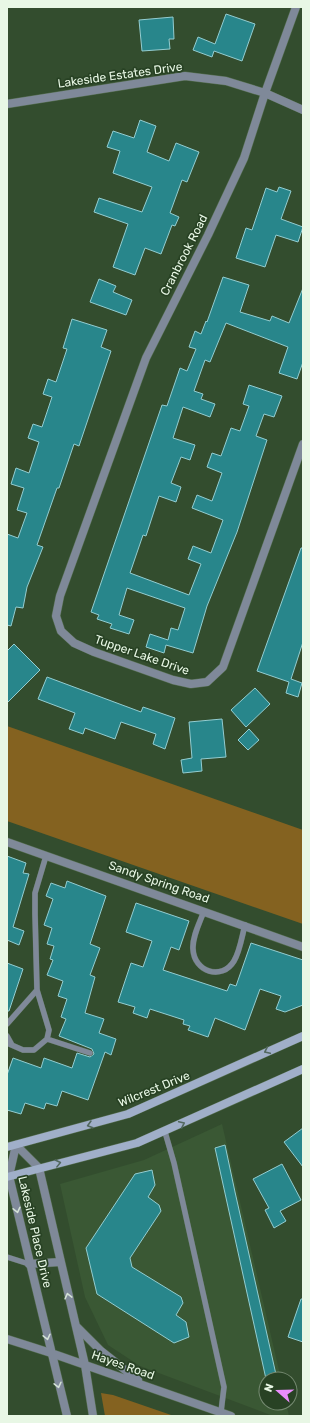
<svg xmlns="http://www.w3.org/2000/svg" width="310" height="1423" font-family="Rubik,sans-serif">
	<rect width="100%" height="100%" fill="#334d2e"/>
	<path fill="#3a5834" d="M222,1124L281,1379H266V1403H286L289,1416H273L140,1366L108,1345L85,1297L60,1184L144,1160Z"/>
	<path fill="#846220" d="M7,726L303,830V924L7,821Z
		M101,1393L113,1395L174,1416H105Z"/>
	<path fill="#28868b" stroke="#93cdd1" d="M226,14L255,24L242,61L214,51L212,57L193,50L198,37L215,44Z
		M173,17L174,39H169L170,49L142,51L139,20Z
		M140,120L156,126L147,152L169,161L176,143L199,152L187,182L182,180L170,213L179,217L175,226L172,225L161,254L145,248L135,275L113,267L128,224L94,212L99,198L142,212L152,187L113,173L120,151L107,147L113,131L134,138Z
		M279,187L291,191L281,219L303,227L298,242L276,235L265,267L236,258L246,228L252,230L266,188L277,192Z
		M223,277L249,285L240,312L270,321L272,316L289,323L303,288V362L297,379L279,373L288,347L226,323L210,362L205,360L194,391L203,394L201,399L215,404L210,417L183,407L173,438L195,445L190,460L181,457L171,483L181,487L176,502L159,496L146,536L143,535L130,573L189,595L201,564L188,559L193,546L211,553L223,520L192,508L197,495L212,501L222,473L207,467L212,453L221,456L231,428L240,431L249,406L243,404L249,385L282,396L274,417L264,414L256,436L267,440L237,532L207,606L193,653L166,645L164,653L146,647L150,634L168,640L171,628L178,630L185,608L127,588L119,615L134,620L129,634L110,628L112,624L97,619L99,615L91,612L162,405L167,406L180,368L187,371L196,349L189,347L195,331L201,334L206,321L207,322Z
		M99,279L116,286L113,292L132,300L126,315L90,302Z
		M72,319L107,330L101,347L111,351L79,446L74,444L59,488H57L37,545L43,547L27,587L23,608L16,607L11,626L7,625V534L18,538L27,513L17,510L24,488L11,484L16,468L29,473L39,442L28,438L33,424L42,427L52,397L43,394L48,379L56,382L67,349L63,348Z
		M301,548H303V642L291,679L302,683L298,697L286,693L289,682L257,671Z
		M14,644L40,670L7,703V651Z
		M47,677L141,712L143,707L175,718L165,749L153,744L156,734L121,722L115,739L85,728L83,734L69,729L75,713L38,699Z
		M255,688L270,704L246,727L231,710Z
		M222,719L226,757L201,759L202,771L183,773L181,760L192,758L189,722Z
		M249,729L259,740L248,750L238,740Z
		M7,856L26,863L23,873L29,874L13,927L24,931L19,945L7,940Z
		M67,881L106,896L90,944L100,948L90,975L95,977L85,1013L104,1019L99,1033L116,1039L111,1055L105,1052L88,1100L62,1091L57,1106L46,1103L44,1109L25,1103L21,1114L7,1110V1075L13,1058L41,1068L44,1058L72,1068L77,1053L90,1057L94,1054L92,1049L59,1036L66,1019L61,1017L67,999L58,996L63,981L47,975L53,960L50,959L54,946L47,944L52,928L44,925L53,899L46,896L51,883L65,888Z
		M136,903L189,921L179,950L171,947L163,970L227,991L230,984L236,986L251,943L303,960V1005L285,1012L276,1009L281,996L260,989L245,1030L215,1018L208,1037L188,1030L190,1026L183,1024L184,1020L150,1009L147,1018L133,1013L135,1007L118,1002L131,963L143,967L152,941L126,932Z
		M7,963L23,969L9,1011H7Z
		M303,1128V1167L284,1142Z
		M225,1145L235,1192L277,1379H266L215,1148Z
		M282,1164L301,1200L280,1211L286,1221L274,1228L265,1210L269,1208L253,1179Z
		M152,1170L155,1185L148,1197L159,1205L161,1211L130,1258L132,1267L181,1297L183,1303L176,1315L186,1322L189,1337L174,1343L97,1294L86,1248L135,1174Z
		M301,1299H303V1342L288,1337Z"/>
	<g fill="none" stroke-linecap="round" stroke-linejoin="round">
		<g stroke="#546c4f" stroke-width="6">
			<path id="service" d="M204,911C200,922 192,937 193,949C194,972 222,981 234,961C240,951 242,936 245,925
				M7,1024L37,990
				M7,1036L12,1045
				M47,1039L90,1053
				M7,1043L23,1050H34L47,1039L49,1030L37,990L35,914V893L46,856
				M165,1132L174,1163L224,1387L221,1412
				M7,1257L29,1264"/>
		</g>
		<g stroke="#546c4f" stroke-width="9">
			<path id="minor" d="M296,7L265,93L244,158L208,235L146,358L60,596L56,616L61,631L74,643L94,652L173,680L191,684L207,682L223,667L303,444
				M7,104L185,76L226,81L265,93L303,110
				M7,842L303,947
				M7,1339L51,1353"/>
		</g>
		<g stroke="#546c4f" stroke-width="9">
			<path id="tertiary" d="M16,1145L39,1168L85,1365L93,1416
				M16,1145L9,1176L67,1416
				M29,1264L60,1262
				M76,1326L101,1351L138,1380
				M51,1353L231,1416"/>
		</g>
		<g stroke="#546c4f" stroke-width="9">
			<path id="secondary" d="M7,1147L128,1114L303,1036
				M7,1177L137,1143L303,1069"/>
		</g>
		<use href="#service" stroke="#7f8999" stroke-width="5.5"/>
		<use href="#minor" stroke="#7f8999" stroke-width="8"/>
		<use href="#tertiary" stroke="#7f8999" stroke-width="8"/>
		<use href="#secondary" stroke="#a0afc9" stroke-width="8"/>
	</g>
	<defs><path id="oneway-chevron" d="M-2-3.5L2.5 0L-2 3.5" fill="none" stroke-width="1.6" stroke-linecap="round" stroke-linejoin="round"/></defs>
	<g stroke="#52685e">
		<use href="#oneway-chevron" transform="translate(267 1051) rotate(155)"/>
		<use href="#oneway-chevron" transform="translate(182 1124) rotate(-25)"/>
		<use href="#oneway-chevron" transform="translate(90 1125) rotate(164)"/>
		<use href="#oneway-chevron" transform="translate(58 1163) rotate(-14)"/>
	</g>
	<g stroke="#d3e1d6">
		<use href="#oneway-chevron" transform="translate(17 1210) rotate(77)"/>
		<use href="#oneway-chevron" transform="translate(68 1296) rotate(-104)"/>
		<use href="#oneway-chevron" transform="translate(47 1337) rotate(77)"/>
		<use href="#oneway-chevron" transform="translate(58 1385) rotate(77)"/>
	</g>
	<g text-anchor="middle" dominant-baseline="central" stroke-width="3.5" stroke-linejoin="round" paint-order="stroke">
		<g font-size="12" fill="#e8f7e5" stroke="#284224">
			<text transform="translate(120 75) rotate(-8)">Lakeside Estates Drive</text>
			<text transform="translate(184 255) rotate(-63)">Cranbrook Road</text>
			<text transform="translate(142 655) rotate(19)">Tupper Lake Drive</text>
			<text transform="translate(159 882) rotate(19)">Sandy Spring Road</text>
			<text transform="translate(154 1089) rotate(-22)">Wilcrest Drive</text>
			<text transform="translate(35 1232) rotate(77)">Lakeside Place Drive</text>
			<text transform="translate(123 1365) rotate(19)">Hayes Road</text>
		</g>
	</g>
	<rect width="310" height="1423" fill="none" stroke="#e8f7e5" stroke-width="16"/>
	<g transform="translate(278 1391) rotate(290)"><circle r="19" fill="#284224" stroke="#758a71"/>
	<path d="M0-3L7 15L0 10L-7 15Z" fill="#ea8dfd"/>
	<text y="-6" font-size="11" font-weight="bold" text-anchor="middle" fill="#e8f7e5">N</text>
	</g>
</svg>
